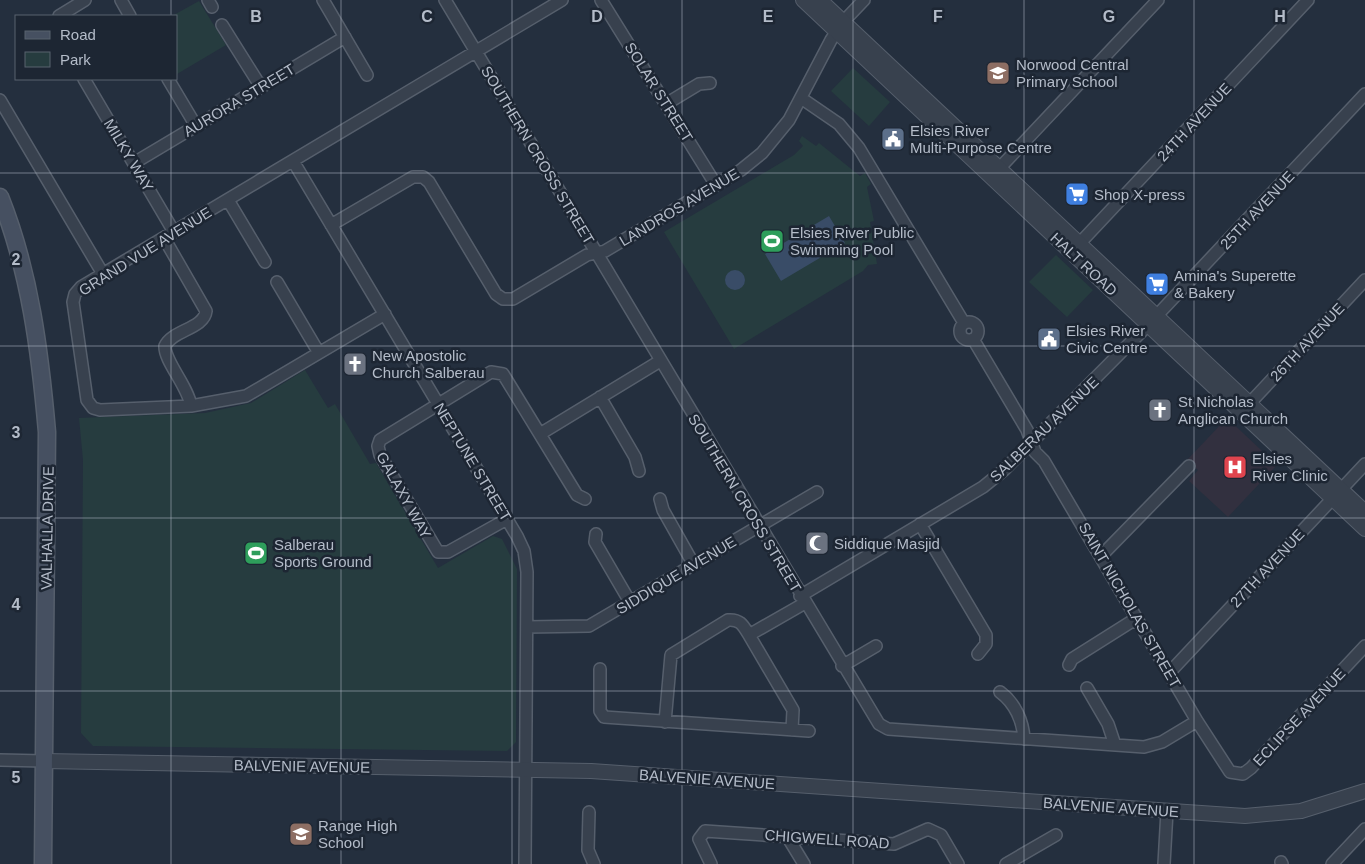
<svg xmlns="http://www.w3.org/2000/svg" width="1365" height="864" font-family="Helvetica,sans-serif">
	<rect width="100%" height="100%" fill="#242f3e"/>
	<path fill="#32303f" d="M1227,418L1277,465L1228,517L1189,481L1198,470L1187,460Z"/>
	<path fill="#263c3f" d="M199,1L226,45L177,74L176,16H172Z
		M853,68L890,102L869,126L831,91Z
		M802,136L816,146L819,143L860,176L865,173L871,184L867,187L874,221L870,222L877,264L868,265L863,271L734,349L664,232L794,155L803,146L799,141Z
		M1056,255L1093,290L1067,317L1029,282Z
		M305,370L328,408L335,404L370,464L376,463L438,568L493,536L502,539L517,569L516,742L507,751L93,746L81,733L83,460L79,418L205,413L251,403Z"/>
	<path fill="#394c67" d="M829,216L845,243L781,281L765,254Z
		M725 280a10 10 0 1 1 20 0a10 10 0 1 1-20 0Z"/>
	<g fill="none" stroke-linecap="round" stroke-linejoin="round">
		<g stroke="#565f6c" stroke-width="14">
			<path id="minor" d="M121,0L130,16
				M208,0L212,7
				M323,0L367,75
				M445,0L879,724L888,729L1144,747L1162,742L1197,721
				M601,0L716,185
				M59,16L85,0
				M222,25L261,87
				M84,79L174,232
				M168,79L196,126
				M801,98L839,124L859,148L964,323
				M0,100L103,274
				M666,104L699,84L710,83
				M293,161L517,536L524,551L527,572L525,864
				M134,163L345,37
				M994,174L1158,0
				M228,200L265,262
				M331,225L413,177H423L429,182L496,294L503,299H513L587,255L605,251L741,170L762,153L789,120L831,40L843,22L864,0
				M164,238L206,311C204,329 172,330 165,346C164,361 188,386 191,406
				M1079,244L1308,0
				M277,282L319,353
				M385,314L246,396L191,406L100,410L93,408L87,400L73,302L75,294L81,287L562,0
				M960 331a9 9 0 1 1 18 0a9 9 0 1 1-18 0Z
				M973,339L1027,430L1035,452L1044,461L1197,721L1230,772L1243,774L1251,768L1365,646
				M600,397L635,457L639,471
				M1249,404L1365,280
				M540,434L660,361
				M660,499L663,510L694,565
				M507,519L448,552H438L380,455L378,446L380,440L491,372L503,374L577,495L585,499
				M920,524L986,635V644L978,654
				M596,534L595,542L630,602
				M1101,556L1189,466
				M800,596L983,487L1004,470L1148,325L1365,94
				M527,627L589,626L817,492
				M1069,665L1072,659L1137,618
				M842,666L876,646
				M600,669V711L604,717L809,731
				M1170,672L1365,464
				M1087,688L1108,724L1115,745
				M1000,692C1015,703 1023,721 1024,739
				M665,722L671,655L728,620C740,619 743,625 749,635
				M792,730L793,710L749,635L805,603
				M0,760L44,761
				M589,812L588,850L594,864
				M791,837L790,841L804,864
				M1281,862L1282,864
				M711,864L699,839L705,831L894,844L928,829L941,835L958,864
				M1006,864L1056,835
				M1164,864L1167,811
				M1332,864L1365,829"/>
		</g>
		<g stroke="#565f6c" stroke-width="16">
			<path id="tertiary" d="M803,0L1365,529
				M820,0L1365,512
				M44,761L591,771L1245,816L1301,811L1365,791"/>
		</g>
		<g stroke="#565f6c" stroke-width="19">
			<path id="secondary" d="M0,197C30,272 40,352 47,432L43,864"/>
		</g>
		<use href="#minor" stroke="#38414e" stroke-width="11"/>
		<use href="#tertiary" stroke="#38414e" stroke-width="14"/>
		<use href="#secondary" stroke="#465061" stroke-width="16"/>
	</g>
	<path fill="none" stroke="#b4bcc9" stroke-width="1" stroke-opacity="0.55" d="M171,0V16M341,0V864M512,0V864M682,0V864M853,0V864M1024,0V864M1194,0V864M171,79V864M0,173H1365M0,346H1365M0,518H1365M0,691H1365"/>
	<defs>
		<g id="school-square" transform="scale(1.25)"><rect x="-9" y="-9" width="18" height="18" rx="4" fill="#8d6e63" stroke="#1d2633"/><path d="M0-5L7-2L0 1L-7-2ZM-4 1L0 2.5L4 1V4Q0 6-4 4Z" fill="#fff"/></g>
		<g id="civic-square" transform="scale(1.25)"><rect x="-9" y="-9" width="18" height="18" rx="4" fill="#5c6f8a" stroke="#1d2633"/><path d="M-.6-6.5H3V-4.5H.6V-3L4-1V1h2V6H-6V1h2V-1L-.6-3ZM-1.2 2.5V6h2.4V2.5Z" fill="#fff"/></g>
		<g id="supermarket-square" transform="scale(1.25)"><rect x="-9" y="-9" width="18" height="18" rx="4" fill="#3f7fe0" stroke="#1d2633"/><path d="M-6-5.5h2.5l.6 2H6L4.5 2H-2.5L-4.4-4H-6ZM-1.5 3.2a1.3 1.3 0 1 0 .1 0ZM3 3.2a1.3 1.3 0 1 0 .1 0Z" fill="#fff"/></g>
		<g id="stadium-square" transform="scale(1.25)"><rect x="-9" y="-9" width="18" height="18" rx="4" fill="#2e9e5b" stroke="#1d2633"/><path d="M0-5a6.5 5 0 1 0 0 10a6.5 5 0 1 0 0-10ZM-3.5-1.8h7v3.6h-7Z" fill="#fff"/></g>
		<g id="church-square" transform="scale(1.25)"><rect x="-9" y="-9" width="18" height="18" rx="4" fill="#6b7280" stroke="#1d2633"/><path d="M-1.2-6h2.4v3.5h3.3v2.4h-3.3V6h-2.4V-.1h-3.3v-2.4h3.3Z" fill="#fff"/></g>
		<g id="hospital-square" transform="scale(1.25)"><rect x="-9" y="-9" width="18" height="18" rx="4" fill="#e0444e" stroke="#1d2633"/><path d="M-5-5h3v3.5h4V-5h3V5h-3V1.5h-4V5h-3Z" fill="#fff"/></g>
		<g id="mosque-square" transform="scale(1.25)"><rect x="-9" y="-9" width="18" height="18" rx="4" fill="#6b7280" stroke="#1d2633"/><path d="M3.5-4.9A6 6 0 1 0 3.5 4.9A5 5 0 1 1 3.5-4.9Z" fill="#fff"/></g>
	</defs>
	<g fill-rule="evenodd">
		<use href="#school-square" x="998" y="73"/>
		<use href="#civic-square" x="893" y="139"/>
		<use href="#supermarket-square" x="1077" y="194"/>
		<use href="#stadium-square" x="772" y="241"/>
		<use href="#supermarket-square" x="1157" y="284"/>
		<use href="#civic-square" x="1049" y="339"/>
		<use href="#church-square" x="355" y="364"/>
		<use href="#church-square" x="1160" y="410"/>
		<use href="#hospital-square" x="1235" y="467"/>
		<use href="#mosque-square" x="817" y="543"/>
		<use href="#stadium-square" x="256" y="553"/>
		<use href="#school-square" x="301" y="834"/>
	</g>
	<g text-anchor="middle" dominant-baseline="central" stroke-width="5" stroke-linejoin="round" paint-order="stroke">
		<g font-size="15" fill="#b4bcc9" stroke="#1d2633" text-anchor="start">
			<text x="1016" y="64">Norwood Central<tspan x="1016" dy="17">Primary School</tspan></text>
			<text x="910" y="130">Elsies River<tspan x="910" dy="17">Multi-Purpose Centre</tspan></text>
			<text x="1094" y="194">Shop X-press</text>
			<text x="790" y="232">Elsies River Public<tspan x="790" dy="17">Swimming Pool</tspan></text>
			<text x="1174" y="275">Amina's Superette<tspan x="1174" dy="17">&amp; Bakery</tspan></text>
			<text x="1066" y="330">Elsies River<tspan x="1066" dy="17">Civic Centre</tspan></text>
			<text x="372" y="355">New Apostolic<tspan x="372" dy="17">Church Salberau</tspan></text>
			<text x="1178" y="401">St Nicholas<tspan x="1178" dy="17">Anglican Church</tspan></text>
			<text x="1252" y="458">Elsies<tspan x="1252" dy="17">River Clinic</tspan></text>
			<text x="834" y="543">Siddique Masjid</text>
			<text x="274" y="544">Salberau<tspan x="274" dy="17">Sports Ground</tspan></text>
			<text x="318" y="825">Range High<tspan x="318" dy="17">School</tspan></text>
		</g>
		<g font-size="15" fill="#b4bcc9" stroke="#1d2633">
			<text transform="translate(659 92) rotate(58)">SOLAR STREET</text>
			<text transform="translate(239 100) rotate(-31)">AURORA STREET</text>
			<text transform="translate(1194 122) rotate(-47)">24TH AVENUE</text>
			<text transform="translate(129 155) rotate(59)">MILKY WAY</text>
			<text transform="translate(538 155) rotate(59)">SOUTHERN CROSS STREET</text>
			<text transform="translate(679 207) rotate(-31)">LANDROS AVENUE</text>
			<text transform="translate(1257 210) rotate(-47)">25TH AVENUE</text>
			<text transform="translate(145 251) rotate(-32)">GRAND VUE AVENUE</text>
			<text transform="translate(1084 264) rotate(43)">HALT ROAD</text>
			<text transform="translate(1307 342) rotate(-47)">26TH AVENUE</text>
			<text transform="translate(1044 429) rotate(-44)">SALBERAU AVENUE</text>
			<text transform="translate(473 462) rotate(59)">NEPTUNE STREET</text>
			<text transform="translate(404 495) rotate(61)">GALAXY WAY</text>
			<text transform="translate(745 503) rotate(59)">SOUTHERN CROSS STREET</text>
			<text transform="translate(47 528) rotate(-89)">VALHALLA DRIVE</text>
			<text transform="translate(1267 568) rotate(-47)">27TH AVENUE</text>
			<text transform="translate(676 575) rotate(-31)">SIDDIQUE AVENUE</text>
			<text transform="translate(1130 605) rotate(60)">SAINT NICHOLAS STREET</text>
			<text transform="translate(1299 717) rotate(-47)">ECLIPSE AVENUE</text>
			<text transform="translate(302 766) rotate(1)">BALVENIE AVENUE</text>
			<text transform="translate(707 779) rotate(4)">BALVENIE AVENUE</text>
			<text transform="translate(1111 807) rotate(4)">BALVENIE AVENUE</text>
			<text transform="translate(827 839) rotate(4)">CHIGWELL ROAD</text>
		</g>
	</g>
	<g font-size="16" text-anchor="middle" font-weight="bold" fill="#b4bcc9" stroke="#1d2633" stroke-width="5" stroke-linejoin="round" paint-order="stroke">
		<text x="256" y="22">B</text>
		<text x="427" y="22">C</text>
		<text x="597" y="22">D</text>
		<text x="768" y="22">E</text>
		<text x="938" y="22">F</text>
		<text x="1109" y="22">G</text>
		<text x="1280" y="22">H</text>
		<text x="16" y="265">2</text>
		<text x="16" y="438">3</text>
		<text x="16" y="610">4</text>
		<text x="16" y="783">5</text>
	</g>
	<rect x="15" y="15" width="162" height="65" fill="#1d2633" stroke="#59626f"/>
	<rect x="25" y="31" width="25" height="8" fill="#465061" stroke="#59626f"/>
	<text x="60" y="40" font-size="15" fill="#b4bcc9">Road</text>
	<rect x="25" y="52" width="25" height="15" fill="#263c3f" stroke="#59626f"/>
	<text x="60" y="65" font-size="15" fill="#b4bcc9">Park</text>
</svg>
